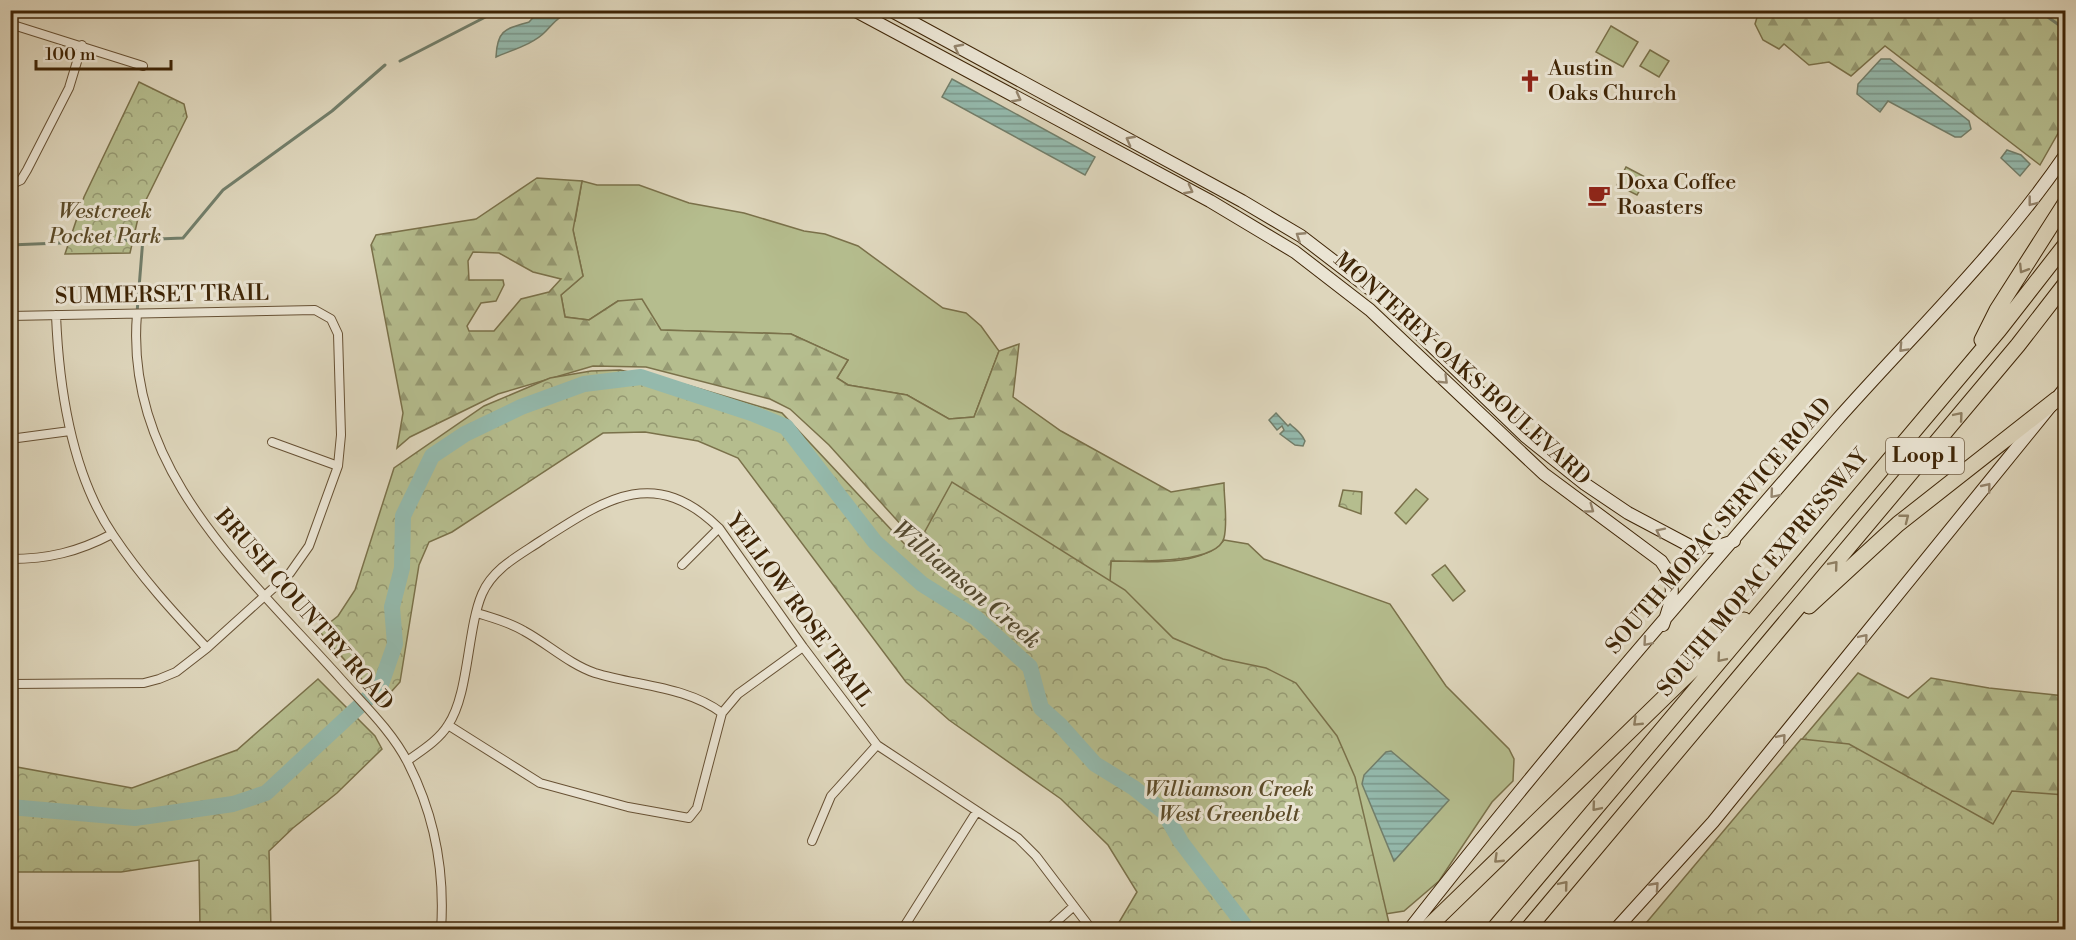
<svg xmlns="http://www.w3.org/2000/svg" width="2076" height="940" font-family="'Libre Bodoni',serif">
	<defs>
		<pattern id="forest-firs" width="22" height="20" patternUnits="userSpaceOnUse" patternTransform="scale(1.5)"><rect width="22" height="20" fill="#b5bd8e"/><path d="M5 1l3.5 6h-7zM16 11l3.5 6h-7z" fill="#959972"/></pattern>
		<pattern id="park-crowns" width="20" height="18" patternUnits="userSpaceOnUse" patternTransform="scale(1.5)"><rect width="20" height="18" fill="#b5bd8e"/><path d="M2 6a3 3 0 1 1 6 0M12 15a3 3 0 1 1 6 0" fill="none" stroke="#959972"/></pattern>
		<pattern id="water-rules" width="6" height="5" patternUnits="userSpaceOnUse" patternTransform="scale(1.5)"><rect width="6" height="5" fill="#94b9ac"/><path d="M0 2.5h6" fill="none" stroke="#7a968a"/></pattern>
	</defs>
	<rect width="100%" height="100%" fill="#ded6bc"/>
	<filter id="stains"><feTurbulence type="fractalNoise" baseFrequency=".00333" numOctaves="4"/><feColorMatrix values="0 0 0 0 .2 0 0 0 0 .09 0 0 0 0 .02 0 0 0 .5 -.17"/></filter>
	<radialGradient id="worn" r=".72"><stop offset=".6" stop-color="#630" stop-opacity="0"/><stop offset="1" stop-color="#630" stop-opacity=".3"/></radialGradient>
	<path fill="#b5bd8e" stroke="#7a714a" stroke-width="1.5" d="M1611,26L1638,42L1623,67L1596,52Z
		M1650,50L1669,61L1659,77L1640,66Z
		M582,181L597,185H639L689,203L744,213L804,231L825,234L858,246L943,308L966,313L981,326L999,351L974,417L949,419L907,395L848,385L837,378L848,360L791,334L661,330L618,301L589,320L565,317L561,295L583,276L571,221H575Z
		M1416,489L1428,499L1406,524L1395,513Z
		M1224,540L1248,544L1264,559L1390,604L1446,686L1509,749L1514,759L1513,781L1492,802L1439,881L1404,911L1379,915L1109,583L1111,561C1144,561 1201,568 1224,540Z
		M1445,565L1465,591L1453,601L1432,575Z"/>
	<path fill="url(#forest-firs)" stroke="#7a714a" stroke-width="1.5" fill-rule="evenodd" d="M1759,11H2065V121L2040,165L1885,46L1851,76L1829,62L1809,65L1784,44L1779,49L1763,40L1755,24Z
		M537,178L582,181L573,230L583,276L561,295L565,317L589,320L618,301L642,299L661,330L791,334L848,360L837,378L848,385L907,395L949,419L974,417L999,351L1019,344L1013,397L1061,431L1171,492L1224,483C1224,500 1228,522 1224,538C1217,565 1133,561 1111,561L1110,583L961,558L903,527L829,445L790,409L770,399L646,367L593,366L498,394L410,437L397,448L403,413L371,245L376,235L476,219ZM473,252L499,253L533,272L561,279L549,292L521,299L494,331H469L467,326L481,303L496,301L504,285L503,280H469L468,261Z
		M1858,673L1908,698L1931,678L1989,688L2065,696V929L1641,930Z"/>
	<path fill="url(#park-crowns)" stroke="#7a714a" stroke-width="1.5" d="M139,82L184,104L187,117L139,214L130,253L65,254L84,197Z
		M1626,167L1647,178L1637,195L1617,185Z
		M620,370L687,385L782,413L913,553L952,482L1125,590L1173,638L1223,659L1266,668L1296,683L1337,736L1355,777L1389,923L1384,930L1115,929L1137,892L1108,845L1061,799L949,720L906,682L738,458L698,441L645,432L603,433L452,532L429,542L419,565L400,682L382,702L319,631L338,616L355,590L394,468L484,406L550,378L591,371Z
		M1343,490L1362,492L1361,514L1339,506Z
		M318,679L375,736L382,749L337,793L293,828L269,851L271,929H200L199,860L121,872H11V766L132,788L237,750Z
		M1801,739L1849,744L1993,824L2012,791L2065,795V929H1641Z"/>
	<path fill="url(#water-rules)" stroke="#727e6a" stroke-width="1.5" d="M539,11H572C559,17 556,20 546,31C534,44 512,50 496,57C497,30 505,29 529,22Z
		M1881,59H1890L1969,121L1971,129L1961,137H1955L1888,101L1880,112L1857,94L1858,84Z
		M952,79L1095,157L1085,175L942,97Z
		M2007,150L2021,155L2030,164L2020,176L2001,158Z
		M1276,413L1288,426L1290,424C1296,430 1301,432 1305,441L1303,446L1295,445L1280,434L1284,430L1282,426L1277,430L1269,420Z
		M1391,751L1449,800L1394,861L1362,784L1364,775L1386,752Z"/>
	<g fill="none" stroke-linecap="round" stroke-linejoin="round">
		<path stroke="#727e6a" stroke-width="3" d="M2038,10L2066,30
			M400,61L499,10
			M10,245L183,238L223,190L332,111L385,65
			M137,313L143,238"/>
		<path stroke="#94b9ac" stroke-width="16" d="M10,807L135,818L233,804L266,793L380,687L395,644L392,607L402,568L403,516L432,456L465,434L521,407L584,384L641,377L754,414L786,427L875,542L922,584L976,618L1030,667L1041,708L1061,726L1095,764L1134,788L1164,812L1181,842L1248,930
			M1770,930H1785"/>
		<g stroke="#675134" stroke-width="10">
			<path id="street" d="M10,24L143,66
				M10,185L21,180L27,170L69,88L82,45
				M137,314C124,469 246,573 340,678C363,704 392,731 408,763C434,814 445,872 441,930
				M56,315C59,389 71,473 113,535C141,577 173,612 207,648
				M10,316L315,310L331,319L338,334L341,435L338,466L309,546L290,573L207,648L176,672L159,679L144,683L10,684
				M10,439L70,431
				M272,442L338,466
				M10,559C48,559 78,552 112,534
				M682,565L719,528
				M477,613C493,618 509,622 524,631C548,644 569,664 595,673C637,686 686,686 722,713
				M448,725L540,783L628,807L689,818L697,808L722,713L738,694L803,647
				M407,761C421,751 439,740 448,725C469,695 467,629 482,594C493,568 520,555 542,540C606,499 654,465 719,528L803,647L877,745L1018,838L1036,856L1092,930
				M812,841L831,796L877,745
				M902,930L977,811
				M1047,930L1074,906"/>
		</g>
		<g stroke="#3f2506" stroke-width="14">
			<path id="secondary" d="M854,10L1210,201L1295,252L1370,310L1544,474L1661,561C1678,583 1672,601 1663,625
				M890,10L1242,201L1301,236L1383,299L1525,436L1585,484L1628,513L1694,548L1719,546L1734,541
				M1409,930C1545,755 1691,588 1836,421C1914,333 1999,252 2066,154
				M1615,930L1713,822L2066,387"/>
		</g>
		<g stroke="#3f2506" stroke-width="17">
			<path id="highway" d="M1982,340L1997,310L2066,202
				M1809,606L1898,524L2057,399
				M1425,930L1744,620
				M1493,930L1999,330L2066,244
				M1527,930L2018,345L2066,283"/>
		</g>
		<use href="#street" stroke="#eae4d3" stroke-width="8"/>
		<use href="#secondary" stroke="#eae4d3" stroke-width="12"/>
		<use href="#highway" stroke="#ded6bc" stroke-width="15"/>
	</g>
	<defs><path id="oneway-chevron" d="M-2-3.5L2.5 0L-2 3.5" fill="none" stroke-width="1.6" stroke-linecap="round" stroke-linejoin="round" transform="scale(1.5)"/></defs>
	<g stroke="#94846c">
		<use href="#oneway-chevron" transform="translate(958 48) rotate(-152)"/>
		<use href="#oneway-chevron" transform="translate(1017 98) rotate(28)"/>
		<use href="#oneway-chevron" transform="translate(1130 140) rotate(-152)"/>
		<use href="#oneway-chevron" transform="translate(1189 190) rotate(28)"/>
		<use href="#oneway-chevron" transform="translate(2032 202) rotate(128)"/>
		<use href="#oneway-chevron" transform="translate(1300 236) rotate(-147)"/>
		<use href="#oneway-chevron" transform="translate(1903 348) rotate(133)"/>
		<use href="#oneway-chevron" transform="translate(1444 380) rotate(44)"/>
		<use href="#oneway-chevron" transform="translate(1987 487) rotate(-51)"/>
		<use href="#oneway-chevron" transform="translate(1774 494) rotate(130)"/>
		<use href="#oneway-chevron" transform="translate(1590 509) rotate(36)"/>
		<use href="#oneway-chevron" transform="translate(1660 532) rotate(-154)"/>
		<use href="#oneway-chevron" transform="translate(1864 638) rotate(-50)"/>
		<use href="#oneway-chevron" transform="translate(1647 642) rotate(131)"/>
		<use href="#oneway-chevron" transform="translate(1782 738) rotate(-50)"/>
		<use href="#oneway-chevron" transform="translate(1655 886) rotate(-48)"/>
	</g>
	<g stroke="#8e7e61">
		<use href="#oneway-chevron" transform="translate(2023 269) rotate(122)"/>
		<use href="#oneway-chevron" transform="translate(1959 416) rotate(-50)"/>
		<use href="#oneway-chevron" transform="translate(1905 518) rotate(-38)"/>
		<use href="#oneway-chevron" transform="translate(1834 565) rotate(-50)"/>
		<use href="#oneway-chevron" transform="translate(1721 658) rotate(130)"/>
		<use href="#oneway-chevron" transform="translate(1637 722) rotate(136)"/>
		<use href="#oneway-chevron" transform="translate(1596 807) rotate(130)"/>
		<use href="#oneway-chevron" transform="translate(1498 859) rotate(136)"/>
		<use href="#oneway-chevron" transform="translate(1564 885) rotate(-50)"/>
	</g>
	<defs>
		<g id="church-bare" transform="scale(1.8)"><path d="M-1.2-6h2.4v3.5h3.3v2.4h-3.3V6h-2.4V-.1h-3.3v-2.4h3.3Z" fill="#8f2418" stroke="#eae4d3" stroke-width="2.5" paint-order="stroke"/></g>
		<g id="cafe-bare" transform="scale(1.8)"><path d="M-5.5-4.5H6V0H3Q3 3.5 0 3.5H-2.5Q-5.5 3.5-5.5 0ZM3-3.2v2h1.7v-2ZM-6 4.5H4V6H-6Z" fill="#8f2418" stroke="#eae4d3" stroke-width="2.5" paint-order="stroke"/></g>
	</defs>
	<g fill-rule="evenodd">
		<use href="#church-bare" x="1530" y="81"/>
		<use href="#cafe-bare" x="1599" y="195"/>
	</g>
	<g text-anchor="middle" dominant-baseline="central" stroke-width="6" stroke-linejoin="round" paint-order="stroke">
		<rect fill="#eae4d3" stroke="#725e44" stroke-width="1.5" x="1886" y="438" width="78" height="36" rx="4.5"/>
		<g font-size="21" font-weight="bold" fill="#3f2506">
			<text x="1925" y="456">Loop 1</text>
		</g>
		<g font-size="22" fill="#3f2506" stroke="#eae4d3" text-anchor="start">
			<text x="1548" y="68">Austin<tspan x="1548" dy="25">Oaks Church</tspan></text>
			<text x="1617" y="182">Doxa Coffee<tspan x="1617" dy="25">Roasters</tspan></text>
		</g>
		<g font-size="22" font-style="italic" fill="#5c4b28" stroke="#eae4d3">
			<text x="105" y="211">Westcreek<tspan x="105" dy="25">Pocket Park</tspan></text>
			<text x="1229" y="789">Williamson Creek<tspan x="1229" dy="25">West Greenbelt</tspan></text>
		</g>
		<g font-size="22" fill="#3f2506" stroke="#eae4d3">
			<text transform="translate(162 295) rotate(-1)">SUMMERSET TRAIL</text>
			<text transform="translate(1462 369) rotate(42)">MONTEREY OAKS BOULEVARD</text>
			<text transform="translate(1719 526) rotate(-49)">SOUTH MOPAC SERVICE ROAD</text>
			<text transform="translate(1763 573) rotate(-50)">SOUTH MOPAC EXPRESSWAY</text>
			<text transform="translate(304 610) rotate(49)">BRUSH COUNTRY ROAD</text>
			<text transform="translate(799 610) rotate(54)">YELLOW ROSE TRAIL</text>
		</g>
		<g font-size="24" font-style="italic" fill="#544a30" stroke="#eae4d3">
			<text transform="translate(966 585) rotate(40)">Williamson Creek</text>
		</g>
	</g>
	<rect width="2076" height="940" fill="none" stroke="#ded6bc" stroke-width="36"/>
	<rect x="12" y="12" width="2052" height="916" fill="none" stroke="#3f2506" stroke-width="3"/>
	<rect x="18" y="18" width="2040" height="904" fill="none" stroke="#3f2506" stroke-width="1.5"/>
	<path d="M36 60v9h135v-9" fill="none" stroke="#3f2506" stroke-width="3"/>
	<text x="45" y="60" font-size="18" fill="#3f2506" stroke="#eae4d3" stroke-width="4.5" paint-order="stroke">100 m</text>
	<rect width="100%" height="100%" filter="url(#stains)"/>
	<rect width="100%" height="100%" fill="url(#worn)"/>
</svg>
